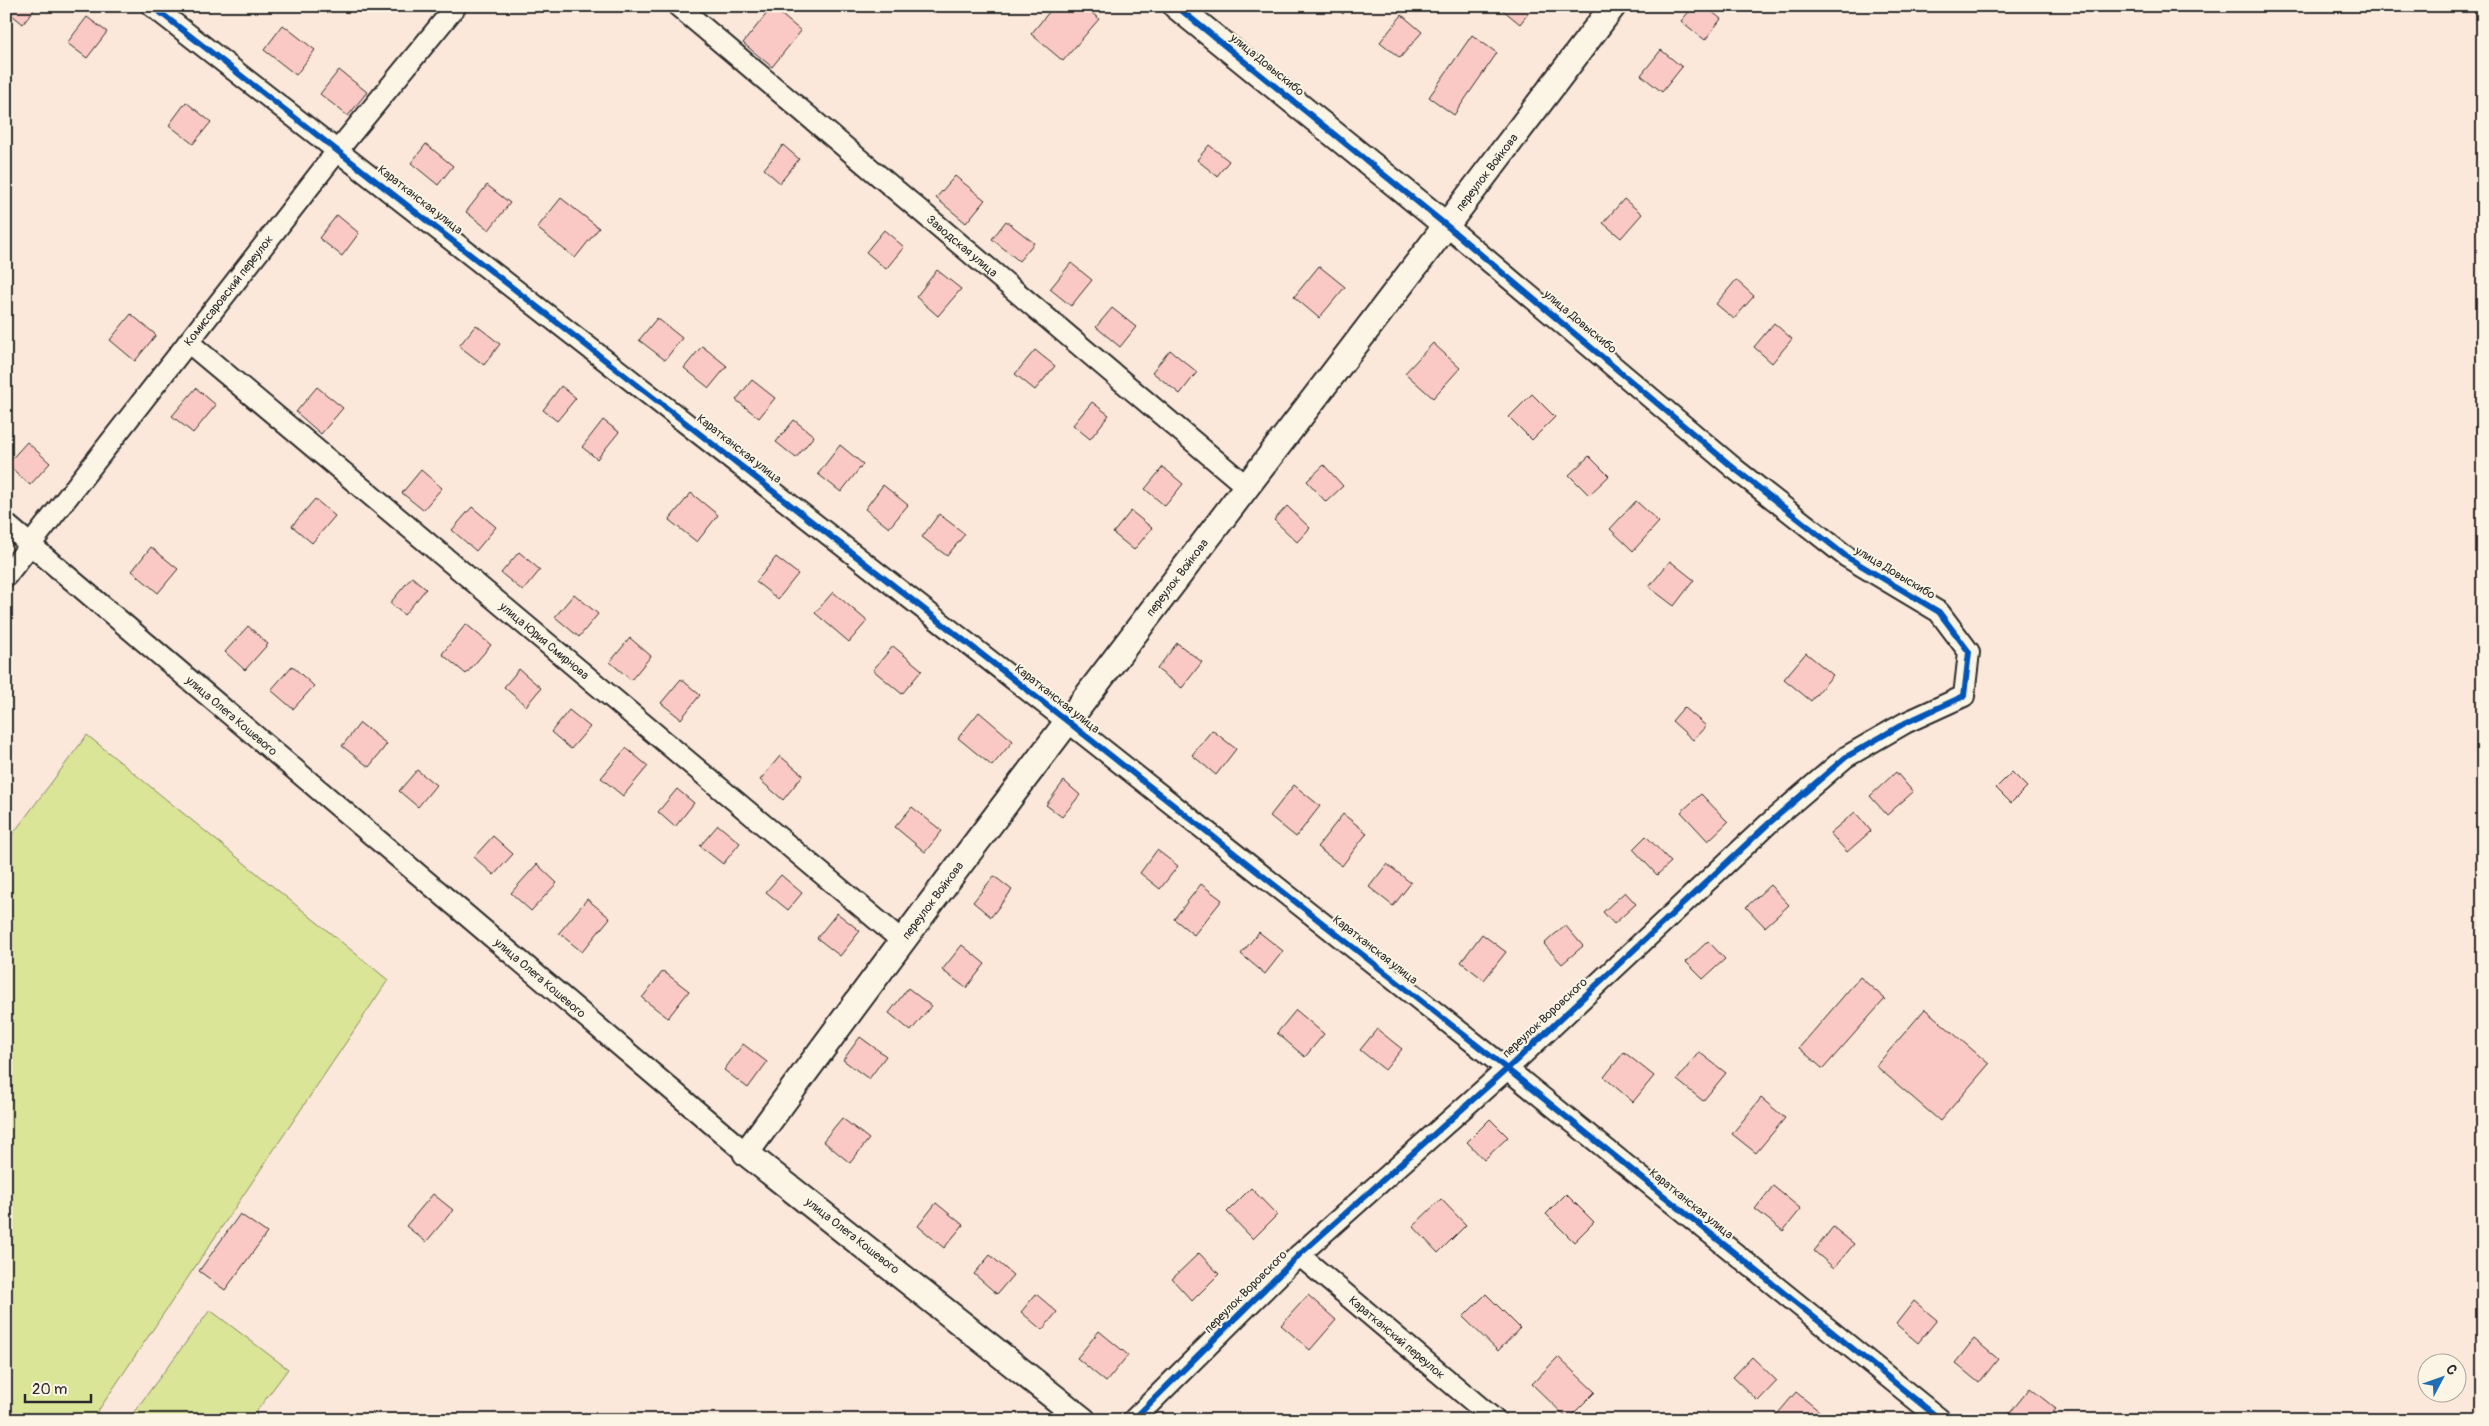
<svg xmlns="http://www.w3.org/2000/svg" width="2489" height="1426" font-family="Pangolin,sans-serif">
	<rect width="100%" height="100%" fill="#fbe8db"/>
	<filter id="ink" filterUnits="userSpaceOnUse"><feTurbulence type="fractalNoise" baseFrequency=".02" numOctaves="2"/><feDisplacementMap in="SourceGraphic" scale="10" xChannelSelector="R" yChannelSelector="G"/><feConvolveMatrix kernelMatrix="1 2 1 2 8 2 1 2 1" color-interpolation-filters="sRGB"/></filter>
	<g filter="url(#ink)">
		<path fill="#dae598" stroke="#828862" d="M87,735L388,980L92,1420H6V843Z
			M210,1310L288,1369L250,1420H128Z"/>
		<path fill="#fac9c5" stroke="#2b2b2b" d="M6,6H37L23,24L6,10Z
			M1054,6H1084L1099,19L1063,61L1031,34Z
			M1333,6H1348L1343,14Z
			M1498,6H1534L1520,24Z
			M1694,6H1705L1721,19L1705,40L1681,21Z
			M772,7L801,31L772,67L743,43Z
			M1402,15L1422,32L1400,58L1380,42Z
			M87,17L107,32L87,58L67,43Z
			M283,25L315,50L296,75L264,50Z
			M1472,35L1497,53L1454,115L1429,97Z
			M1661,50L1682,67L1662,92L1641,75Z
			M339,70L367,92L348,116L320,94Z
			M186,102L211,122L193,144L169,125Z
			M426,144L453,166L438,185L411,163Z
			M783,145L799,159L780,183L764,169Z
			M1209,145L1229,161L1217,176L1197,160Z
			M955,176L985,200L966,223L936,198Z
			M487,185L510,203L489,230L466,212Z
			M561,198L599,228L575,258L537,228Z
			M1624,199L1642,214L1621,238L1603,223Z
			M337,215L359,233L342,256L319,238Z
			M1006,221L1034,243L1019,261L992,239Z
			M884,230L904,247L886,269L866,252Z
			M1071,263L1092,280L1071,306L1050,289Z
			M1319,266L1345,287L1319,318L1294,297Z
			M937,270L961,289L938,316L916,297Z
			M1736,280L1754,296L1734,319L1716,304Z
			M1112,308L1136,327L1120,347L1096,327Z
			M131,314L156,335L135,361L110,340Z
			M657,318L682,338L665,360L639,340Z
			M1774,323L1792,339L1772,363L1754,347Z
			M476,325L500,344L484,365L459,346Z
			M1433,343L1460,368L1433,398L1405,373Z
			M702,346L727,366L709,388L684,368Z
			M1035,350L1055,366L1035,390L1015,374Z
			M1170,350L1197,372L1180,394L1152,372Z
			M752,380L775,398L759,418L736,400Z
			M561,386L576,398L557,421L543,410Z
			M317,387L343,408L321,434L296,412Z
			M196,388L216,405L193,433L172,416Z
			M1532,394L1555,417L1532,440L1509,417Z
			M1092,402L1109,415L1090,439L1073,425Z
			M603,420L619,432L597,459L582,447Z
			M794,420L814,436L796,458L776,442Z
			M27,442L50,463L30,485L7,464Z
			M840,445L863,464L841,492L818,474Z
			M1589,456L1609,476L1589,495L1569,475Z
			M1324,465L1343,486L1326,502L1307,481Z
			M1163,467L1183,484L1165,506L1145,489Z
			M421,470L442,488L423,510L402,493Z
			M883,485L908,505L889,528L865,509Z
			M691,493L718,515L697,542L669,520Z
			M315,499L335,516L312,543L292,526Z
			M1636,501L1659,522L1633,551L1610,529Z
			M1287,506L1310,528L1297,542L1274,520Z
			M472,507L496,527L476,551L452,530Z
			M1131,511L1152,528L1134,550L1113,533Z
			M939,514L965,534L947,556L922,537Z
			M151,547L178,569L158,593L132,571Z
			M519,552L540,570L523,591L501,573Z
			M776,557L798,574L778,599L756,582Z
			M1670,561L1694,580L1674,606L1649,587Z
			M412,577L426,589L404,615L390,603Z
			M833,592L867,621L849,642L815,613Z
			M574,594L598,614L579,637L555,617Z
			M466,624L491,645L466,674L442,654Z
			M248,626L268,644L245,670L225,652Z
			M630,638L651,656L631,680L610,662Z
			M1177,643L1202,662L1182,688L1157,669Z
			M893,646L922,670L902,694L873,670Z
			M1806,653L1833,675L1811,701L1784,679Z
			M292,666L314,686L293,709L271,690Z
			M519,669L541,688L526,706L504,687Z
			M681,679L700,695L681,719L661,703Z
			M1684,707L1706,726L1693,740L1672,721Z
			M569,710L590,727L571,749L551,732Z
			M979,712L1013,741L992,766L958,738Z
			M360,723L387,744L369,767L342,746Z
			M1212,730L1236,749L1216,775L1192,755Z
			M626,748L648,766L623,796L601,778Z
			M780,756L803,775L783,800L760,780Z
			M417,770L436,785L418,807L399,791Z
			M1896,772L1913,792L1887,815L1870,796Z
			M2012,772L2027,787L2011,803L1996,788Z
			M1064,781L1080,795L1062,817L1046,805Z
			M1294,785L1320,806L1296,837L1270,816Z
			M677,789L694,803L675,827L658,812Z
			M1701,794L1728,822L1708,841L1681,812Z
			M912,807L942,831L925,852L895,827Z
			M1855,812L1871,831L1847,852L1830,833Z
			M1343,814L1367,833L1342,866L1317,847Z
			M718,825L740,843L723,864L700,846Z
			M493,836L513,854L494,875L474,857Z
			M1646,836L1671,862L1657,875L1633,849Z
			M1157,850L1178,866L1160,889L1140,873Z
			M537,864L557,883L531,911L511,893Z
			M1387,864L1411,883L1393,906L1369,887Z
			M781,875L802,893L788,910L766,892Z
			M994,876L1012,890L991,917L973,902Z
			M1201,884L1222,900L1194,935L1174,919Z
			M1770,885L1789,905L1765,927L1746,907Z
			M1625,892L1636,904L1614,924L1603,912Z
			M587,899L610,918L582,952L559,933Z
			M837,913L860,931L840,956L817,938Z
			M1565,925L1583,946L1562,964L1544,944Z
			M1259,932L1283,951L1265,974L1241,954Z
			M1482,934L1506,952L1484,980L1461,962Z
			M1708,941L1725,959L1703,979L1686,962Z
			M962,945L985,964L966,988L942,970Z
			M663,971L689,991L668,1018L642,998Z
			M1860,977L1885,999L1823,1069L1799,1048Z
			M908,988L931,1006L911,1031L889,1013Z
			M1925,1009L1989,1064L1940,1121L1876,1066Z
			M1296,1010L1324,1034L1305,1057L1277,1033Z
			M1377,1029L1402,1049L1385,1070L1360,1050Z
			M860,1037L886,1056L869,1079L843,1060Z
			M743,1044L767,1062L748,1088L724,1070Z
			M1624,1052L1654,1076L1633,1102L1604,1077Z
			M1699,1052L1726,1073L1703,1101L1677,1080Z
			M1761,1098L1785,1118L1756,1153L1732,1134Z
			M842,1118L869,1139L850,1163L823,1141Z
			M1490,1119L1508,1137L1484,1160L1467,1142Z
			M1773,1186L1801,1209L1783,1231L1755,1209Z
			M1251,1188L1277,1215L1253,1239L1227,1212Z
			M433,1194L453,1210L426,1242L406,1226Z
			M1566,1194L1594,1222L1574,1242L1546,1214Z
			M1441,1199L1466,1225L1438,1253L1413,1226Z
			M936,1203L963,1225L944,1248L918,1226Z
			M240,1214L267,1233L225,1290L199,1271Z
			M1833,1227L1854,1244L1834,1268L1814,1251Z
			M1199,1253L1219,1274L1192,1301L1172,1279Z
			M990,1255L1013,1275L997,1294L974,1274Z
			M1036,1294L1057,1312L1042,1330L1021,1312Z
			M1486,1294L1520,1328L1498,1351L1463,1317Z
			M1308,1295L1336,1320L1310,1350L1281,1325Z
			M1914,1301L1937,1320L1918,1343L1896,1324Z
			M1099,1331L1128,1355L1106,1382L1077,1358Z
			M1974,1339L1998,1359L1979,1383L1955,1363Z
			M1558,1357L1595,1392L1568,1419L1532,1384Z
			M1752,1357L1777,1381L1758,1401L1733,1377Z
			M2030,1388L2056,1409L2047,1420H2017L2009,1414Z
			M1796,1392L1825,1416L1822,1420L1774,1418Z"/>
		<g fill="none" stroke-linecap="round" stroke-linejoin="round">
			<g stroke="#2b2b2b" stroke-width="24">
				<g id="minor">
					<path d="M152,6L1067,721L1507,1069L1941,1420"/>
					<path id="s1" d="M678,6L1246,486"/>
					<path id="s2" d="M188,342L901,940"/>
					<path id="s3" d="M6,524L746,1153"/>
					<path id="s4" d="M6,576L338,150L456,6"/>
					<path id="s5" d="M1299,1255L1495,1420"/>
					<path d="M1133,1420L1299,1255L1507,1069L1768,824L1846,757L1905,723L1964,696L1969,652L1939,612L1847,557L1735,469L1447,226"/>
				</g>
			</g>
			<g stroke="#2b2b2b" stroke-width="29">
				<g id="tertiary">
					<path d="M1176,6L1447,226"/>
					<path id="s6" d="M1083,1420L746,1153C1028,766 1324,389 1613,6"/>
				</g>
			</g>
			<use href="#minor" stroke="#fcf5e5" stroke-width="20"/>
			<use href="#tertiary" stroke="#fcf5e5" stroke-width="25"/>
			<g stroke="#fcf5e5" stroke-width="9">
				<path id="cycleway" d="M152,6L1067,721L1507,1069L1941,1420
					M1133,1420L1299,1255L1507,1069L1768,824L1846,757L1905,723L1964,696L1969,652L1939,612L1847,557L1735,469L1447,226L1176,6"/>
			</g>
			<use href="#cycleway" stroke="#0057b8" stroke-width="6"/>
		</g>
	</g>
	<g text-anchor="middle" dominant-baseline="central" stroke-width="4" stroke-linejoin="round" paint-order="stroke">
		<g font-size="12" fill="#2b2b2b" stroke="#fcf5e5">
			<text transform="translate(1267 65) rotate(39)">улица Довыскибо</text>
			<text stroke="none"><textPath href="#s6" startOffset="1659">переулок Войкова</textPath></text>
			<text transform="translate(420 200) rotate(38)">Каратканская улица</text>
			<text stroke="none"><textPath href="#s1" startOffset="372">Заводская улица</textPath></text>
			<text stroke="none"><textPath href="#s4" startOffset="362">Комиссаровский переулок</textPath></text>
			<text transform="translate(1580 322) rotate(40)">улица Довыскибо</text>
			<text transform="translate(739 449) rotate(38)">Каратканская улица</text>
			<text transform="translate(1895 573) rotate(31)">улица Довыскибо</text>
			<text stroke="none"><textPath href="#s6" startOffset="1149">переулок Войкова</textPath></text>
			<text stroke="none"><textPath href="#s2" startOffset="465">улица Юрия Смирнова</textPath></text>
			<text transform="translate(1057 699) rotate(38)">Каратканская улица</text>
			<text stroke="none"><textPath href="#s3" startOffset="296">улица Олега Кошевого</textPath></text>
			<text stroke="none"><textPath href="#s6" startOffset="744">переулок Войкова</textPath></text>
			<text transform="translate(1375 950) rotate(38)">Каратканская улица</text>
			<text stroke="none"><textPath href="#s3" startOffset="701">улица Олега Кошевого</textPath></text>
			<text transform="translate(1545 1018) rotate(-43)">переулок Воровского</text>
			<text transform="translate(1691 1204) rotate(39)">Каратканская улица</text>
			<text transform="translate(852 1236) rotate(38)">улица Олега Кошевого</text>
			<text transform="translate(1246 1292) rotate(-45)">переулок Воровского</text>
			<text stroke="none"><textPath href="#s5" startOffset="128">Каратканский переулок</textPath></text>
		</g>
	</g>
	<rect width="2489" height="1426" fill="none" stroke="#fcf5e5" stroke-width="25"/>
	<rect x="12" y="12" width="2464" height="1401" fill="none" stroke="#2b2b2b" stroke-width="2" filter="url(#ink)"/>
	<g transform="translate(2442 1378) rotate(49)"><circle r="24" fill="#fcf5e5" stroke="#a8a49b"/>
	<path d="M0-4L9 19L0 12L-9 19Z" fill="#1f6fb2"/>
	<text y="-8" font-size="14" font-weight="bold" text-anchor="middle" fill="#2b2b2b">С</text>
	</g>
	<path d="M25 1394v8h66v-8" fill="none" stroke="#2b2b2b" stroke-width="2.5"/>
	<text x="32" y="1394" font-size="15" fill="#2b2b2b" stroke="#fcf5e5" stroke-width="4" paint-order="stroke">20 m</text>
</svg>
